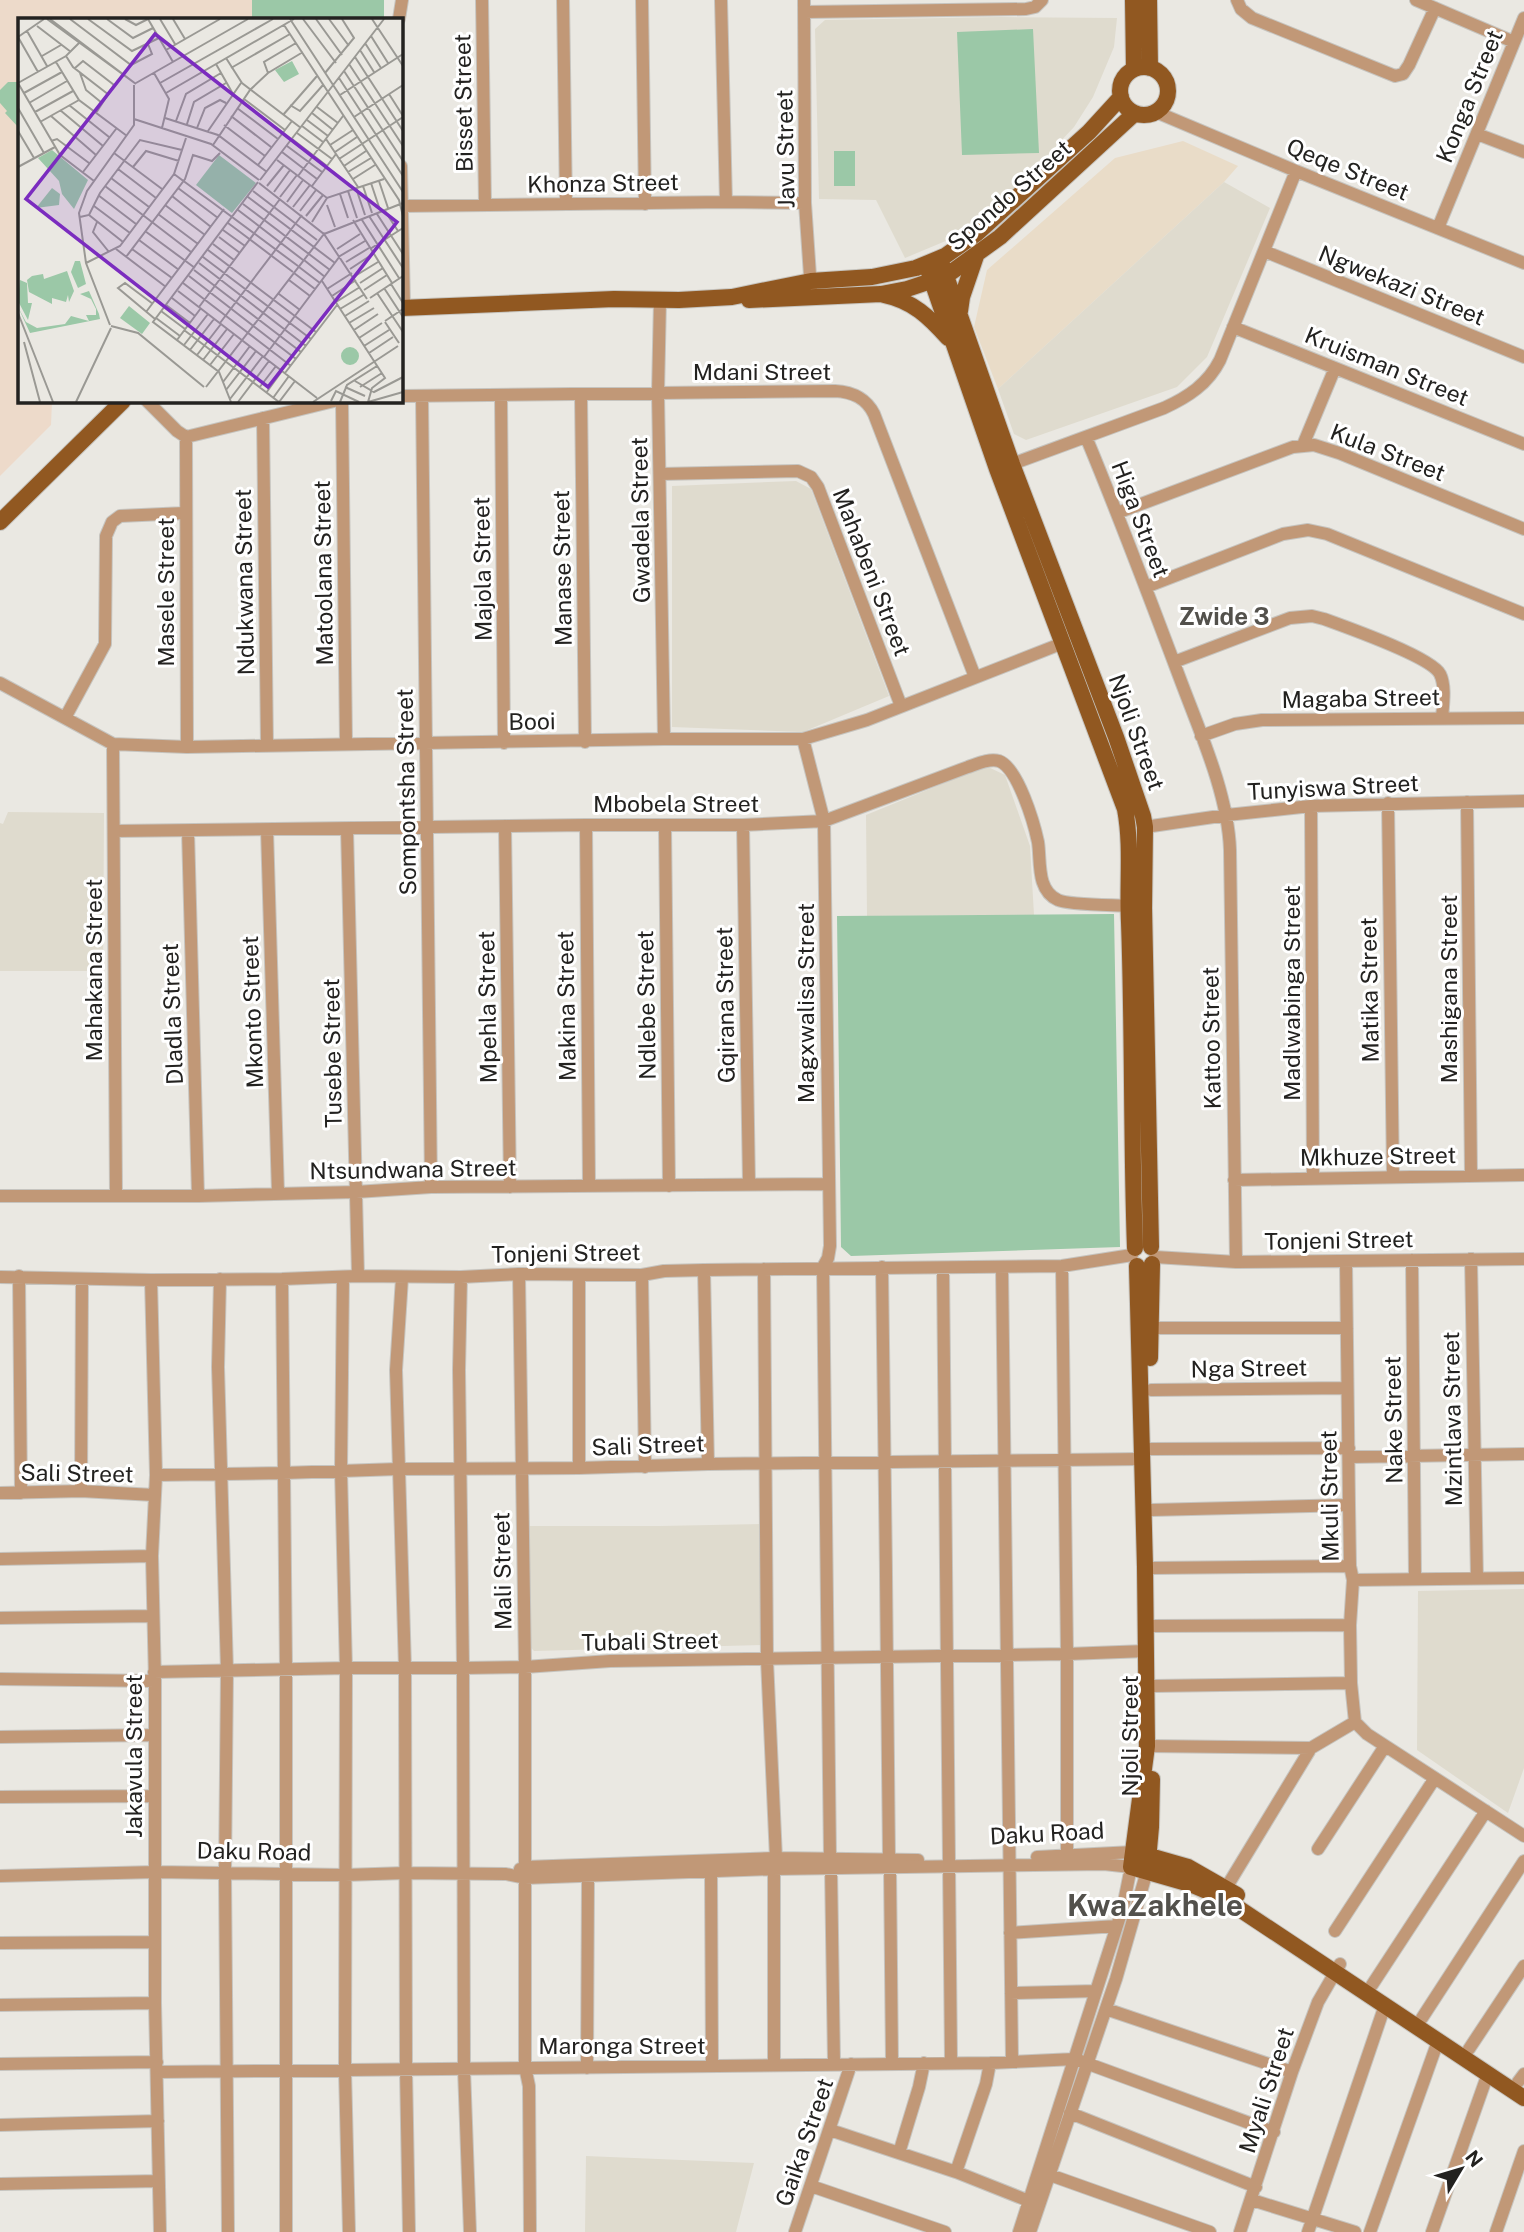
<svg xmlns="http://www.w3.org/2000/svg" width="1524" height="2232" font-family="'Public Sans',sans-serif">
	<rect width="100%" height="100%" fill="#eae8e2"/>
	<path fill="#e9dcc8" d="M1183,141L1238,166L1224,182L998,389L974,327L987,270L1115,158Z"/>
	<path fill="#dfdbce" d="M1001,17L1117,18L1114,47L1093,97L1074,127L1030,174L960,235L905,258L876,200L819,199L815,29L825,20Z
		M1224,182L1270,208L1207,357L1177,387L1026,440L1014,434L998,389Z
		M796,481L811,489L889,696L803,732L672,727V486Z
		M986,766L1005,775L1030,846L1034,915L867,916L866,815Z
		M8,812L104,813L103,971H0V823L3,824Z
		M762,1524V1645L534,1651L527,1643V1526H660Z
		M1524,1589V1768L1508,1813L1417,1750L1418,1591Z
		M586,2156L754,2163L736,2232H585Z"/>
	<path fill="#eddaca" d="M0,0H384V19H19V401H52L51,425L0,476Z"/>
	<path fill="#9bc8a7" d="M252,0H384V19H252Z
		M1033,29L1039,153L962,155L957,32Z
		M8,82H19V128L5,113L7,111L0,103V90Z
		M834,151H855V186H834Z
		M1114,914L1120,1247L851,1256L841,1247L837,916Z"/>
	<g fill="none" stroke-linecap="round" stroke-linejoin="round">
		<g stroke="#c6c4bf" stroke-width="14">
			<path id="minor" d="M482,0L485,205
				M563,0L566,204
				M642,0L645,204
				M721,0L726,202
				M804,0L805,203L811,290
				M1237,0L1241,9L1252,18L1395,76L1403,74L1409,65L1435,8
				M1416,0L1514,42
				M804,12L1026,9L1035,7L1042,0
				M399,19L402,0
				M1156,112L1296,171L1524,263
				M1477,134L1524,152
				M401,166L404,307
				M401,206L726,202L805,203
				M1438,228L1524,18
				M1264,251L1524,357
				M660,300L658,393L664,739
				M1233,327L1524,444
				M581,394L585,742
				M401,396L835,391C853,392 866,398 874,414L975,677
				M422,396L431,1187
				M501,396L504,743
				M147,401L177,431L186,437L334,401
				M342,401L346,744
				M263,418L267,746
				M186,437L187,747
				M1086,437C1119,516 1149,596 1179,676C1199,730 1228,793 1230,850L1236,1262
				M1303,445L1335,368
				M1012,464L1164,408C1188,397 1208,384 1220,360L1296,171
				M660,474L798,471L811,477L818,487L901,706
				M1117,513L1293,447L1314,445L1339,453L1524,529
				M1146,587L1283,534L1308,530L1327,534L1524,614
				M1174,662L1290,618L1312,616L1324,619C1346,627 1431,657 1440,674C1446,686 1443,705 1442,718
				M0,683L113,744L187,747L664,739H803L867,720L1063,643
				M65,718L105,644L106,536L112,522L120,516L185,513
				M1201,736L1235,724L1262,720L1524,718
				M803,739L824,821L830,1246L828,1258L823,1267L830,1859
				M113,744L116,1196
				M1467,802L1471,1176
				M1388,803L1393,1177
				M1311,806L1313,1179
				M586,825L589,1186
				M665,825L669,1186
				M743,825L749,1184
				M505,826L510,1187
				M1145,827L1227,815L1311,806L1524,801
				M347,829L358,1276
				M267,830L278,1193
				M114,831L586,825H743L824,821L968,767C977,764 989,758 999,761C1018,768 1034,823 1038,842C1041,861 1036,890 1058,900C1068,905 1114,905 1128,906
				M188,831L198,1196
				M1234,1180L1524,1175
				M0,1196H198L356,1192L431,1187L827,1184
				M1155,1257L1236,1262L1524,1259
				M1471,1259L1477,1579
				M1412,1260L1415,1579
				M1346,1262L1349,1505L1350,1566L1353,1580L1350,1625L1351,1683L1355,1722L1367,1734L1524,1836
				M1062,1266L1067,1654V1855
				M882,1267C886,1464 886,1662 889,1859
				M1002,1267L1012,2061
				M943,1268L951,2062
				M764,1269L767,1660L776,1858
				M704,1270L708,1464
				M519,1274L525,1667V2067L529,2086L530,2232
				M579,1275V1468
				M642,1275L645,1467
				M19,1276L21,1493
				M0,1277L151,1280L282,1279L358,1276L461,1277L519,1274L642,1275L664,1271L704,1270L1062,1266L1132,1255
				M343,1277L341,1471L346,1668L345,2070L349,2232
				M461,1277L459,1370L463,1668L464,2069L470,2232
				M402,1278L396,1370L405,1668L406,2069L409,2232
				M220,1279L218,1367L227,1670L225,1873L228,2232
				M282,1279L286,1669V2232
				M151,1280L156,1475L152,1556L155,1681V2003L160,2232
				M1150,1328H1347
				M1151,1390L1347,1388
				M1150,1449L1349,1448
				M1350,1457L1524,1454
				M156,1475L283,1473L398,1469L579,1468L708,1464L1142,1459
				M81,1491L82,1279
				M0,1493L81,1491L154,1495
				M1151,1510L1349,1505
				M0,1559L152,1556
				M1152,1568L1350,1566
				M1353,1580L1524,1578
				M0,1618L152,1616
				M1152,1626L1350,1625
				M154,1672L346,1668H463L525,1667L610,1661L1067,1654L1146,1651
				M0,1679L155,1681
				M1153,1686L1351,1683
				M0,1737L154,1735
				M1147,1746L1311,1748L1355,1722
				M0,1797L153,1796
				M1318,1849L1385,1746
				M1037,1857L1133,1852
				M831,1868L834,2063
				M890,1868L892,2064
				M520,1869L525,1867L776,1858L918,1860
				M711,1872L712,2066
				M0,1876L155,1872L345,1875L405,1873L506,1874L525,1878L774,1869L1104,1864L1131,1867L1123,1907L1019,2232
				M1223,1895L1226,1888L1311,1748
				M1335,1931L1435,1778
				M1010,1933L1117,1926
				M0,1943L155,1942
				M1372,1985L1486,1811
				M1011,1993L1096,1991
				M0,2005L155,2003
				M1106,2009L1292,2072
				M1422,2018L1524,1861
				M1469,2049L1524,1966
				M0,2064L157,2062
				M774,2064V1869
				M587,2068L588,1876
				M157,2072L990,2063L1075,2059L1274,2132
				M1518,2082L1524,2074
				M1070,2113L1256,2187
				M0,2125L158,2121
				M830,2130L956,2172L1029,2201
				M899,2153L919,2087L924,2063
				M956,2172L986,2084L990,2063
				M1050,2175L1210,2232
				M0,2184L159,2181
				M811,2186L945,2232
				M1252,2200L1355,2232
				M795,2232L851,2064
				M1030,2232L1116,1979L1147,1871
				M1240,2232L1292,2072L1318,2002L1340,1964
				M1308,2232L1383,2011
				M1370,2232L1438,2041
				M1432,2232L1486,2079
				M1496,2232L1524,2151"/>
		</g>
		<g stroke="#c6c4bf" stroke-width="18">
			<path id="major" d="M1133,0L1134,69
				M1149,0L1150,68
				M1120 91a24 24 0 1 1 48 0a24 24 0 1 1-48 0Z
				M940,259L1012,464L1116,737L1143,816L1145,827L1144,908L1151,1247
				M926,264L997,469L1125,809C1132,846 1127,884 1129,922C1133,1030 1131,1139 1135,1248
				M884,295C913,301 929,317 948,338
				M749,300L881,294L907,289L946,276L1000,237L1135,113
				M401,308L614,299L679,300L732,297L811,281L872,277L916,268L945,256L976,234L1089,132L1121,97
				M960,311L962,297L976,256
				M0,522L123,401
				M1137,1266L1145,1567L1147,1746L1131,1867L1190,1884L1223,1898L1524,2098
				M1150,1358L1152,1264
				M1139,1853L1188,1867L1237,1895
				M1147,1871L1151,1827L1152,1779"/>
		</g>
		<use href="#minor" stroke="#c19877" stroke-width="12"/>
		<use href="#major" stroke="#915821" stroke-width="16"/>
	</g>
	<g text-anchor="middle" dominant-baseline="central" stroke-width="6" stroke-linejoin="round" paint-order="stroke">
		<g font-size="23" fill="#232220" stroke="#fff">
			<text transform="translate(1469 96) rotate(-68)">Konga Street</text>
			<text transform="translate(463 103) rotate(-91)">Bisset Street</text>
			<text transform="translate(785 149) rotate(-91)">Javu Street</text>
			<text transform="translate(1348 169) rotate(22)">Qeqe Street</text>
			<text transform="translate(603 183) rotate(-1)">Khonza Street</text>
			<text transform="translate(1009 195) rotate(-41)">Spondo Street</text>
			<text transform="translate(1402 285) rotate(22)">Ngwekazi Street</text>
			<text transform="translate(1387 366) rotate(22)">Kruisman Street</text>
			<text x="762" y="371">Mdani Street</text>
			<text transform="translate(1388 452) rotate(21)">Kula Street</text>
			<text transform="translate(1141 519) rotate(69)">Higa Street</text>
			<text transform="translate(640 520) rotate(-91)">Gwadela Street</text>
			<text transform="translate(562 568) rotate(-91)">Manase Street</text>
			<text transform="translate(482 569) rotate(-91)">Majola Street</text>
			<text transform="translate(872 572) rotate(69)">Mahabeni Street</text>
			<text transform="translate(323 573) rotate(-91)">Matoolana Street</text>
			<text transform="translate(244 582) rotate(-91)">Ndukwana Street</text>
			<text transform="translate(165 592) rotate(-90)">Masele Street</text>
			<text transform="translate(1361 698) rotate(-1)">Magaba Street</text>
			<text transform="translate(532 721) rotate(-1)">Booi</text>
			<text transform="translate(1137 732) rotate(70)">Njoli Street</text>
			<text transform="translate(1333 787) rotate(-3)">Tunyiswa Street</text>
			<text transform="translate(406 792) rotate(-91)">Sompontsha Street</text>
			<text x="676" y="803">Mbobela Street</text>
			<text transform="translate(93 970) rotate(-90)">Mahakana Street</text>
			<text transform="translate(1448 989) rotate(-90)">Mashigana Street</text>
			<text transform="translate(1369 990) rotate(-91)">Matika Street</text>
			<text transform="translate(1291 993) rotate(-90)">Madlwabinga Street</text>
			<text transform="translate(805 1003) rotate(-90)">Magxwalisa Street</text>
			<text transform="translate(646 1005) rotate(-91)">Ndlebe Street</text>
			<text transform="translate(725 1005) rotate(-91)">Gqirana Street</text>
			<text transform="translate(566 1006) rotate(-91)">Makina Street</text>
			<text transform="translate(487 1007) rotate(-91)">Mpehla Street</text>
			<text transform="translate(252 1012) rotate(-92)">Mkonto Street</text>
			<text transform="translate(172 1014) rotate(-92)">Dladla Street</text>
			<text transform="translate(1211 1038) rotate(-91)">Kattoo Street</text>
			<text transform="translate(332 1053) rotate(-91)">Tusebe Street</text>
			<text transform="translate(1378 1156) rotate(-1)">Mkhuze Street</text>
			<text transform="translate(413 1169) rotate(-1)">Ntsundwana Street</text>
			<text transform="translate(1339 1240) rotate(-1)">Tonjeni Street</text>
			<text transform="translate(566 1253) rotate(-1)">Tonjeni Street</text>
			<text transform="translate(1249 1368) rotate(-1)">Nga Street</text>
			<text transform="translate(1452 1419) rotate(-91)">Mzintlava Street</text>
			<text transform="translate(1393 1420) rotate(-91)">Nake Street</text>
			<text transform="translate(648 1445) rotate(-2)">Sali Street</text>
			<text transform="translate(77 1473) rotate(1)">Sali Street</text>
			<text transform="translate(1329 1496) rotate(-91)">Mkuli Street</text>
			<text transform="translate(502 1571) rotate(-91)">Mali Street</text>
			<text transform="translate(650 1641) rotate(-1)">Tubali Street</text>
			<text transform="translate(1129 1736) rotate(-90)">Njoli Street</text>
			<text transform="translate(133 1756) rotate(-90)">Jakavula Street</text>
			<text transform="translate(1047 1833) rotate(-3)">Daku Road</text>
			<text transform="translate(254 1851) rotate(1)">Daku Road</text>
			<text x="622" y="2045">Maronga Street</text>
			<text transform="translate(1266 2090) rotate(-72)">Myali Street</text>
			<text transform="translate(804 2142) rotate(-71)">Gaika Street</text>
		</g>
		<g font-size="24" font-weight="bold" fill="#53514c" stroke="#fff">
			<text x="1224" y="616">Zwide 3</text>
		</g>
		<g font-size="30" font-weight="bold" fill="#53514c" stroke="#fff">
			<text x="1155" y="1905">KwaZakhele</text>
		</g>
	</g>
	<g transform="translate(18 18)">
		<rect width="385" height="385" fill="#eae8e2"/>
		<path d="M274,43L281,56L266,64L257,52ZM34,132L70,162L56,191L44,176L41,163L20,140ZM201,137L238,165L214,195L178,167ZM34,170L42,176L41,187L18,190ZM57,243H62L68,266L60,270L53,254ZM49,253L56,273L51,284L50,277L48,284L34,280V286L11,274L9,262L14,258L25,256L26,261ZM2,262L9,265L10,285H14L10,302L0,283ZM71,273L81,296L82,301L12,315L0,289L8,304L19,310L47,306L53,298L71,303L68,297H78V291L73,281L62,276ZM111,288L132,305L124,316L102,300ZM323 338a9 9 0 1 1 18 0a9 9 0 1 1-18 0Z" fill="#9bc8a7"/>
		<path fill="none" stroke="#9a9994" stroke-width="2" d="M29,1L118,66L32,1M52,1L113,47L134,36L130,26M70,1L114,33L141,20M89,1L115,20L135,10M107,1L118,7L130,1M130,1L155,44M142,1L157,26M155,1L167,21M272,1L385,174M285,1L318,45M298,1L324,37M311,1L331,28M354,1L385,48M266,7L381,182L385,198M19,8L53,34M9,13L29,48M353,18L370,45M0,19L20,54M0,19L26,1M347,25L363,50M148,32L202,1M342,32L356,54M24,38L43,27M48,38L55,49L91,77M337,39L385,113M208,40L224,65L283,110M38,44L61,82L109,118M198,46L215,76M331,46L385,128M57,50L65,43L96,67L78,95M213,50L272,16M326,53L385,143M62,55L68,72L84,85M136,55L151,81L144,110M250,55L246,44L278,25M307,55L336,20L324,1M321,60L385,158M0,65L42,137L76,163M0,65L48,38L61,25M118,65L230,1M142,65L255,1M6,75L44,54M148,75L276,1M371,76L385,98M322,77L385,36M226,81L267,112M11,85L49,63M51,87L91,119M272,87L282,93L305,67M299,89L320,105M0,90L26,135M219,90L260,121M42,92L85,128M17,94L55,73M294,95L315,112M265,97L299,58M33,98L78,137M213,98L253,129M336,99L385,67M147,100L200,117L249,154M116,101L193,126L241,162M289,102L310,118M158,103L168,76L203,55M22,104L61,82M169,106L176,84L208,65M206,107L247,138M284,108L305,124M179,110L187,90L202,82L208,85M0,113L16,140M190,113L223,65M279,115L314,141M274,121L309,148M308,121L340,169M33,123L39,121L71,145M195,127L232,72L250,55L285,34M312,127L335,112M269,128L304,154M264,134L299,161M317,134L339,119M96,135L144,171M321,141L385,99M259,142L309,180L366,161M240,147L274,103M326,148L348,133M0,149L37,129M115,149L128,133L161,143M100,151L138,180M65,154L98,111M330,154L353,140M156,156L280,248M280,158L325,98M93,160L131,189M335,161L357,147M242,162L366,1M361,163L370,190M241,165L306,216L385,185M353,165L362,192M87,168L173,234M249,168L266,147M294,168L318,136M345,168L354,195M160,170L200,200M338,170L347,197M235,173L299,222M330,173L339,200M256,174L272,152M322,176L330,200M80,177L118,206M154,178L193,209M230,179L317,245M262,179L279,157M269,184L285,162M225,186L312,252M147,187L187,217M309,187L317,209M76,188L112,215M275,189L292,167M220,192L285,242M282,193L298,172M367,193L380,213M140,196L180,226M359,196L385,236M71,197L105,224M288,198L305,177M351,198L385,250M62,199L71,197L82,175L122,122L164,132M335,202L374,265M344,202L381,260M79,204L75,214L91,234M294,204L309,180M210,205L275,254M205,212L227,228M127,213L177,250M201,219L222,235M121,222L161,252M195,226L216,242M98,231L148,269M114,231L154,260M319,231L342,216M352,231L385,210M190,232L298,314M108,239L167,161L175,137L194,143L202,135M185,239L293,321M286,242L307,259M328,244L351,230M68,245L102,228L156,156L168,120M181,245L288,328M281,249L302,265M332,251L355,236M176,252L283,334M276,255L297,271M171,258L278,341M337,258L360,244M271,262L292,278M304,263L367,360L354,370L350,384M165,265L273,348M342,265L365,250M373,266L385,285M366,270L385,299M309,271L334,255M346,272L369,257M160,273L299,380M359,275L385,314M261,276L282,292M314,278L338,262M154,280L177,298M352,280L385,258M318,284L342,269M135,286L107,265L100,270L137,301M148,287L172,305M181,289L262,181M322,291L347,276M143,293L167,311M128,294L206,191M0,295L35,384M327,298L351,283M138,300L162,318M367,303L385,291M367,304L381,325M202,305L284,197M331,305L356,290M92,307L68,245L61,195L69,173L116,107V67M93,308L120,315L186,369M166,312L261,384L277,363M336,312L360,296M341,320L364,305M159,322L183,290M6,324L22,384M166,327L190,296M346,328L371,312M172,332L196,301M351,335L375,319M179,337L203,306M246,339L322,238L347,223M185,342L209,311M192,347L216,316M267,355L319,287M337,363L356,374L385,359M205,364L232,328M188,369L306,216L349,281M327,369L347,378M342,369L364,355M241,370L258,348M208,372L238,333M248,375L264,353M255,380L271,358M212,381L245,338M313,383L318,373L341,384M58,384L93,310M213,384L201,354L135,304L240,164M220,384L251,343M295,384L380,328M322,384L329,367L359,348M350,384L385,374"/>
		<path fill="#7b2cbf" fill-opacity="0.15" stroke="#7b2cbf" stroke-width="3.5" d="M137,16L379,204L250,369L8,181Z"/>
		<rect width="385" height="385" fill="none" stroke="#232220" stroke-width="3.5"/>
	</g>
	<g transform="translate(1461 2169) rotate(52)" stroke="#ffffff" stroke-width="5" paint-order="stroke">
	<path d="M0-5L12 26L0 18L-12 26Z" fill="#232220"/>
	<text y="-10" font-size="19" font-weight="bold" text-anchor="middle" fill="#232220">N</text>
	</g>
</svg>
